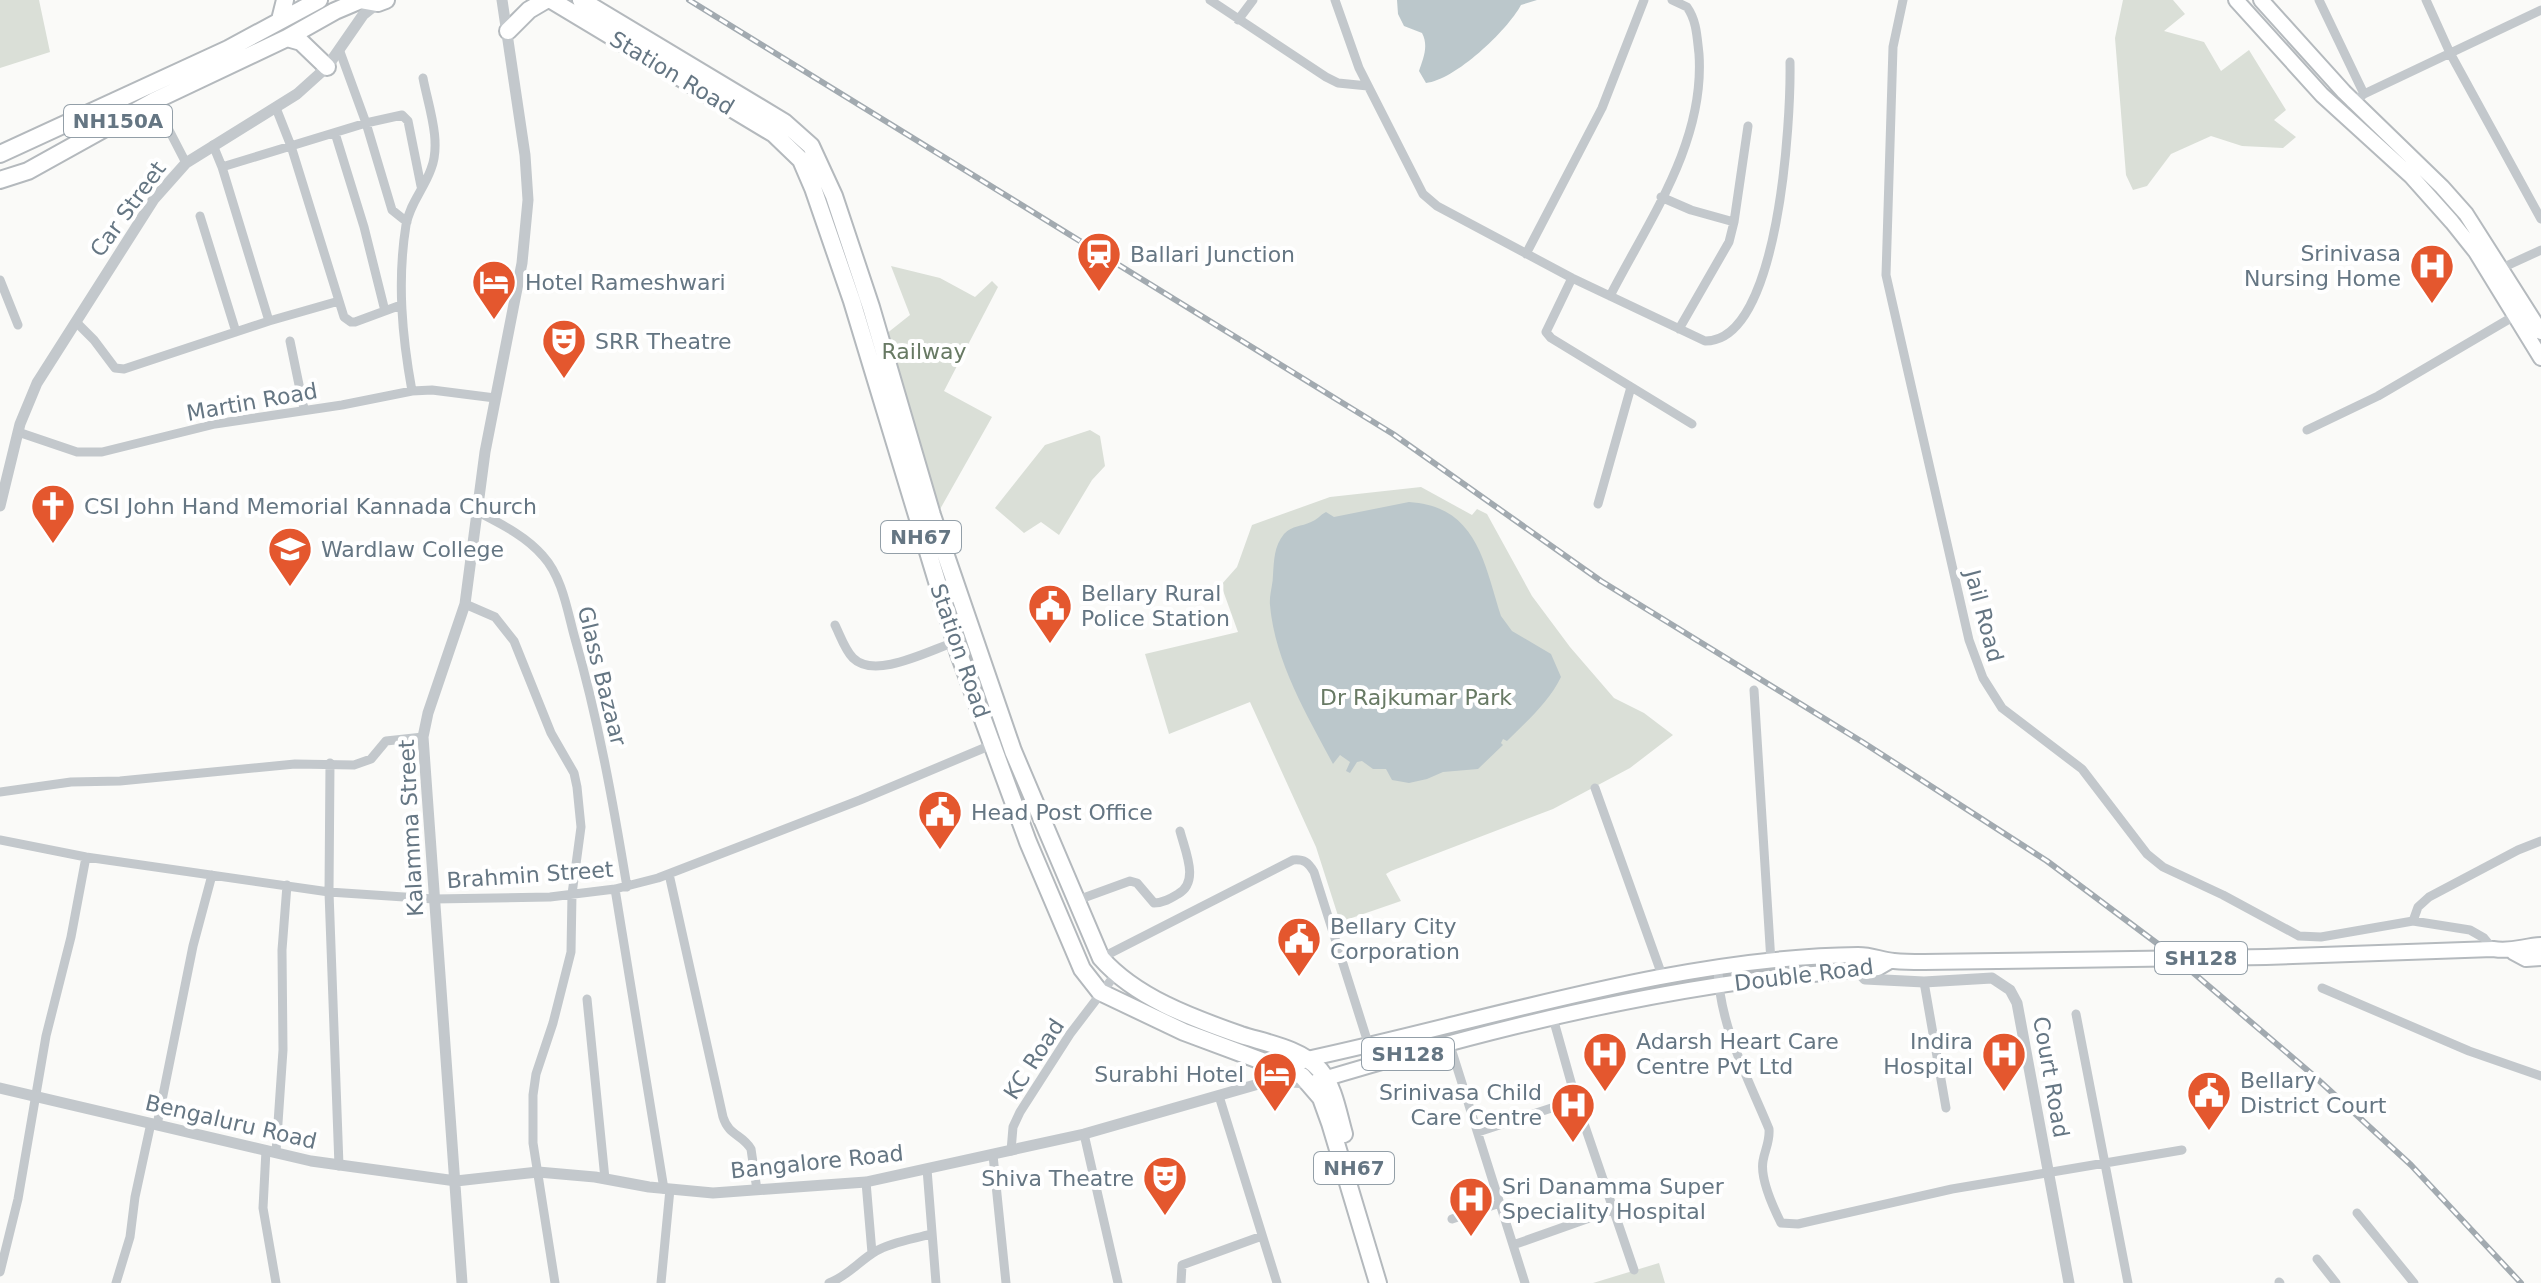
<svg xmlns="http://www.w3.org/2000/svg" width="2541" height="1283" font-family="'DejaVu Sans',sans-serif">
	<rect width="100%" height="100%" fill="#fafaf8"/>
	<path fill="#dadfd7" d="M0,0H39L50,52L0,68Z
		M2123,0H2173L2185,14L2164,31L2204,42L2221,71L2249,50L2286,110L2274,120L2296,137L2283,148L2242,146L2211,136L2171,154L2147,186L2133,190L2126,175L2115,38Z
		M891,266L940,278L975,297L992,281L998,287L944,391L992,417L939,511L881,338L910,315Z
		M1090,430L1100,436L1105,466L1092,480L1059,535L1041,522L1024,533L995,508L1045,445Z
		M1421,487L1472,515L1477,509L1487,514L1532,596L1570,647L1614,698L1644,713L1673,735L1630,768L1553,809L1391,871L1386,874L1401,901L1340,922L1316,847L1250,702L1169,734L1145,654L1238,632L1221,585L1237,567L1252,525L1330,497Z
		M1659,1263L1665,1283H1593Z"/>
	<path fill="#bbc7cb" d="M1397,0H1537L1521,5C1507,31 1455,80 1426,83L1419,71C1423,59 1429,46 1422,33L1404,26L1398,14Z
		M1409,502C1477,506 1484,563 1501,616L1512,631L1551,654L1561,677C1549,702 1526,722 1507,741L1503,739L1501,743L1503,745L1478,769L1443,772L1427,779L1409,783L1392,780L1386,769H1373L1362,761L1357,762L1350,773L1346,771L1350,762L1340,755L1333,764C1307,715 1275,662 1270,605C1269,595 1273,585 1273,575C1274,561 1274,546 1284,534C1293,525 1301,527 1311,522C1317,520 1320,515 1326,512L1334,517Z"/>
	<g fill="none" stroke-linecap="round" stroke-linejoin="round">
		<g stroke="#b5babe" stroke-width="18">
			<path id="primary" d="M2236,0L2322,95L2411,176L2452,222L2476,252L2541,358
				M2261,0L2344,92L2442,187L2466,214L2541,332
				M2513,952L2526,959L2541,958
				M1287,1069L1307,1059C1485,1021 1677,957 1858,955C1873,955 1881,960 1894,961C1904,962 1914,962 1924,962L2266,957L2493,949C2513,952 2523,946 2541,945
				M1317,1081C1447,1042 1579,1007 1714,986C1768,977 1824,973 1878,968L1890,961"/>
		</g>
		<g stroke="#b4b9bd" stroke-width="20">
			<path id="trunk" d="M551,0L774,134L801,160L813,188L852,301L959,654L1028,842L1082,969L1100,992L1184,1032L1302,1076L1321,1098L1330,1123L1378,1283
				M581,0L784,122L811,146L834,196L871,307L932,515L1013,751L1101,958C1135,997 1192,1018 1241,1035C1266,1043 1302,1049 1320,1070C1334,1087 1338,1113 1344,1134
				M280,20L285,0
				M508,31L529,10L546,0
				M287,38L301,42L327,67
				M0,154L228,49L319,0
				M0,180L28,171L154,101L287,38L335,11L361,0L378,3L386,0"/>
		</g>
		<path stroke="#c3c8cc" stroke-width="9" d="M1210,0L1326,77L1338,83L1368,86
			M1335,0L1359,68L1423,194L1437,206L1572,278L1705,341C1780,342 1791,117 1790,62
			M1903,0L1893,47L1886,275L1969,640L1983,678L2002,708L2082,769L2147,854L2163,867L2223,895L2299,936L2321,937L2413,921L2470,930L2484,938L2493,949
			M2319,0L2364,94
			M2426,0L2450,53L2541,219
			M1238,20L1253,0
			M339,49L366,123L392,210L407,222
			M154,101L186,163
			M2351,103L2364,94L2541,10
			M276,108L291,146L344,317L351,322H355L401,305
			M335,133L364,227L385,311
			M213,145L222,167
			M1661,197L1691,210L1734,222
			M200,216L236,332
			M1526,254L1602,108L1644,0
			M2502,268L2541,250
			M1572,278L1546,332L1551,338L1692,424
			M0,280L18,325
			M1610,296C1649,220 1705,143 1699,54C1697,38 1697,21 1687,7L1672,0
			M269,321L222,167L366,123L402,115L408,121L421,186
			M76,322L94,340L115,368L124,369L269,321L339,301
			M1679,329L1729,242L1734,222L1748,126
			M290,341L304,409
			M412,391C402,336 397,281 406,225C410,203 424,189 431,169C442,142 428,105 423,78
			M2307,430L2378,396L2516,315
			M18,432L77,452H102L215,424L342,405L412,391L432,390L495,398
			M1598,504L1631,387
			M478,512C501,524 526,536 543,556C562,577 567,609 574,635C598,718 613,802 627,887
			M465,604L495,617L514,641L551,733L574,773L577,787L581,827L572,894L571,952L553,1023L536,1074L533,1095V1143L555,1283
			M835,625C840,635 845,650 853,658C875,680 930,650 955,642
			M1754,690L1771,962
			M330,763L329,892L339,1166
			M1595,788L1663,978
			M0,792L71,782L120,781L295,764L354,765L371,759L386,741L423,737
			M0,840L86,857L329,892L434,899L550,897L615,889L658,878L860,800L996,743
			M669,874L723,1117C729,1136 742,1134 751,1149L757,1190
			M615,889L664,1189
			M1075,901L1130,881L1137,883L1154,903C1163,903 1170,899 1178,894C1200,882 1185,851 1180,831
			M2413,921L2418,907L2429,897L2518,850L2541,841
			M1101,958L1293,860C1304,859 1308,862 1314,872L1369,1046
			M1718,969C1719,1025 1748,1078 1769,1129C1770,1142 1765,1149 1763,1161C1760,1178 1773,1207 1781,1223L1798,1224L1952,1189L2182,1150
			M1924,982L1946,1108
			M2322,988L2469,1051L2541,1076
			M587,999L605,1179
			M2076,1014L2128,1283
			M1553,1018L1576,1100L1634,1270
			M1449,1042L1525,1283
			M1219,1096L1277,1283
			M157,1125L193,946L212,875
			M1478,1132L1576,1100
			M1084,1134L1118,1283
			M266,1150L263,1208L276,1283
			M1011,1151L1013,1127L1020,1112L1070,1034L1115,975
			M276,1152L283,1050L282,950L287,885
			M993,1155L1006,1283
			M927,1169L936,1283
			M866,1182L872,1253
			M2357,1213L2414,1283
			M1452,1219L1500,1203
			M1513,1245L1612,1210
			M2317,1259L2336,1283
			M0,1272L18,1199L46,1036L71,937L86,857
			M2279,1282L2280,1283
			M116,1283L130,1237L135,1197L151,1123
			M661,1283L670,1189
			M829,1283C848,1276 859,1261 876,1251C892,1242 913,1239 931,1234
			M1181,1283L1182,1265L1262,1236"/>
		<path stroke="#c3c8cc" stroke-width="11" d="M0,506L20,424L37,383L154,199L186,163L297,94L327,67L363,15L378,3
			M1857,970L1865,979L1924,982L1992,978L2010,990L2017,1003L2069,1283
			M0,1088L311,1161L456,1181L538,1172L595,1177L649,1187L713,1193L866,1182L1084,1134L1269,1081L1310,1083
			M462,1283L423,737L428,713L465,604L485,452L522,263L528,200L525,155L502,0"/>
		<use href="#primary" stroke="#fff" stroke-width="14"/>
		<use href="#trunk" stroke="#fff" stroke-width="16"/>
		<g stroke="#a2aab0" stroke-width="6">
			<path id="rail" d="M689,0L1393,434L1601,581L1864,743L2047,861L2170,953L2313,1075L2411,1165L2521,1283"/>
		</g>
		<use href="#rail" stroke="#fff" stroke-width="3" stroke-dasharray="9" stroke-linecap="butt"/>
	</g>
	<defs>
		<g id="station-pin" transform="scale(2.3)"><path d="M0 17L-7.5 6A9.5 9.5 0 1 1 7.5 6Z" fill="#e4572e" stroke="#fff"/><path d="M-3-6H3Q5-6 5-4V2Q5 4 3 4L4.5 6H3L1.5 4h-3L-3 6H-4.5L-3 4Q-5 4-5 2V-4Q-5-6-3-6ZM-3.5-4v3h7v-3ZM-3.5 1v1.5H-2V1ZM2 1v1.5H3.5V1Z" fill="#fff"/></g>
		<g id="hospital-pin" transform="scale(2.3)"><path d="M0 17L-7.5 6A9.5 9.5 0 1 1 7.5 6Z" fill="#e4572e" stroke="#fff"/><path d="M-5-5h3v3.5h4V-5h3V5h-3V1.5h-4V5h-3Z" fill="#fff"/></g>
		<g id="hotel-pin" transform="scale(2.3)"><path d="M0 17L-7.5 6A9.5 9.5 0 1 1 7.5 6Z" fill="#e4572e" stroke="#fff"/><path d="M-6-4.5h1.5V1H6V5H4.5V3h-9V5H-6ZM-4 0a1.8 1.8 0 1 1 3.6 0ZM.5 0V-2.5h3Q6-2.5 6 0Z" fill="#fff"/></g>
		<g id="theatre-pin" transform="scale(2.3)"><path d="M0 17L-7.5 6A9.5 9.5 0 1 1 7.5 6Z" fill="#e4572e" stroke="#fff"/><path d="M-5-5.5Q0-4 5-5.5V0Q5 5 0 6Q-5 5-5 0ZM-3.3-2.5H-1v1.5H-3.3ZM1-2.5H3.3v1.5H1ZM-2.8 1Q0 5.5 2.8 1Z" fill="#fff"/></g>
		<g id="church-pin" transform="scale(2.3)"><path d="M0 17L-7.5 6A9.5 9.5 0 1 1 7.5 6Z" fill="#e4572e" stroke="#fff"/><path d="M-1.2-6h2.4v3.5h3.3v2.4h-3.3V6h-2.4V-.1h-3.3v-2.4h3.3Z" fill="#fff"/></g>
		<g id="university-pin" transform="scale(2.3)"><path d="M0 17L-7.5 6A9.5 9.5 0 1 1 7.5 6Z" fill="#e4572e" stroke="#fff"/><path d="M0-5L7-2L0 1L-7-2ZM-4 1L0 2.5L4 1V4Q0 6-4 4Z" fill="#fff"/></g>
		<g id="civic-pin" transform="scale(2.3)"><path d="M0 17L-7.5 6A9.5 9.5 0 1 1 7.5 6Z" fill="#e4572e" stroke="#fff"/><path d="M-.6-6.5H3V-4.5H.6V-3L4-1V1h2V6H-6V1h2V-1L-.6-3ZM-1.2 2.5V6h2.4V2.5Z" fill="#fff"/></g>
	</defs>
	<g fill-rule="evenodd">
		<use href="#station-pin" x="1099" y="254"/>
		<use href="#hospital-pin" x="2432" y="266"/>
		<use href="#hotel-pin" x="494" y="282"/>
		<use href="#theatre-pin" x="564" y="341"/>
		<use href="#church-pin" x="53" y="506"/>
		<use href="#university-pin" x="290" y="549"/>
		<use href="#civic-pin" x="1050" y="606"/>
		<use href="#civic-pin" x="940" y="812"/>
		<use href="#civic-pin" x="1299" y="939"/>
		<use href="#hospital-pin" x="1605" y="1054"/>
		<use href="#hospital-pin" x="2004" y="1054"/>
		<use href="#hotel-pin" x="1275" y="1074"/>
		<use href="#civic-pin" x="2209" y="1093"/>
		<use href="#hospital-pin" x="1573" y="1105"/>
		<use href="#theatre-pin" x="1165" y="1178"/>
		<use href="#hospital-pin" x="1471" y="1199"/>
	</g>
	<g text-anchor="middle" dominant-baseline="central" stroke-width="8" stroke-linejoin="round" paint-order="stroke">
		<g fill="#fff" stroke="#939fa8" stroke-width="2">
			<rect x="64" y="105" width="108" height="32" rx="6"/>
			<rect x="881" y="521" width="80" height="32" rx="6"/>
			<rect x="2155" y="942" width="92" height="32" rx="6"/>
			<rect x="1362" y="1038" width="92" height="32" rx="6"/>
			<rect x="1314" y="1152" width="80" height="32" rx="6"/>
		</g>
		<g font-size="20" font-weight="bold" fill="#657683">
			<text x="118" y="121">NH150A</text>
			<text x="921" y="537">NH67</text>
			<text x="2201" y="958">SH128</text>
			<text x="1408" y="1054">SH128</text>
			<text x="1354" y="1168">NH67</text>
		</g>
		<g font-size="22" fill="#657683" stroke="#fff">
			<text transform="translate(672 73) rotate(31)">Station Road</text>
			<text transform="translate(128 209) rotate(-54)">Car Street</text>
			<text transform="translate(252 402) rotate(-10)">Martin Road</text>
			<text transform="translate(1984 616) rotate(75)">Jail Road</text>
			<text transform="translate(960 651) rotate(71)">Station Road</text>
			<text transform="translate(602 676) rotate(76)">Glass Bazaar</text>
			<text transform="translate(411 828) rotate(-93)">Kalamma Street</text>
			<text transform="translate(530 875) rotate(-4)">Brahmin Street</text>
			<text transform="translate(1804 975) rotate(-7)">Double Road</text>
			<text transform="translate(1034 1059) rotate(-57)">KC Road</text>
			<text transform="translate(2051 1077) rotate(80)">Court Road</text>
			<text transform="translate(231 1122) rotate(13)">Bengaluru Road</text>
			<text transform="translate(817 1162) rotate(-6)">Bangalore Road</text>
		</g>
		<g font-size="22" fill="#657683" stroke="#fff" text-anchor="start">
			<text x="2401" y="253" text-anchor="end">Srinivasa<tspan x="2401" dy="25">Nursing Home</tspan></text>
			<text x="1130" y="254">Ballari Junction</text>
			<text x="525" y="282">Hotel Rameshwari</text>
			<text x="595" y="341">SRR Theatre</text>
			<text x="84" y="506">CSI John Hand Memorial Kannada Church</text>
			<text x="321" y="549">Wardlaw College</text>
			<text x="1081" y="593">Bellary Rural<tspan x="1081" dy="25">Police Station</tspan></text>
			<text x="971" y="812">Head Post Office</text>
			<text x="1330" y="926">Bellary City<tspan x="1330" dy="25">Corporation</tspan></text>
			<text x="1636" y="1041">Adarsh Heart Care<tspan x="1636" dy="25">Centre Pvt Ltd</tspan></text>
			<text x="1973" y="1041" text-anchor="end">Indira<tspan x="1973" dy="25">Hospital</tspan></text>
			<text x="1244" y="1074" text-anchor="end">Surabhi Hotel</text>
			<text x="2240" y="1080">Bellary<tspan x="2240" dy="25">District Court</tspan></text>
			<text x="1542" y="1092" text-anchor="end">Srinivasa Child<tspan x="1542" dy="25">Care Centre</tspan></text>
			<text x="1134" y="1178" text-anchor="end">Shiva Theatre</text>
			<text x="1502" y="1186">Sri Danamma Super<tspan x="1502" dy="25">Speciality Hospital</tspan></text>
		</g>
		<g font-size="22" fill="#687a64" stroke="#fff">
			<text x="924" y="351">Railway</text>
			<text x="1416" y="697">Dr Rajkumar Park</text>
		</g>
	</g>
</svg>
